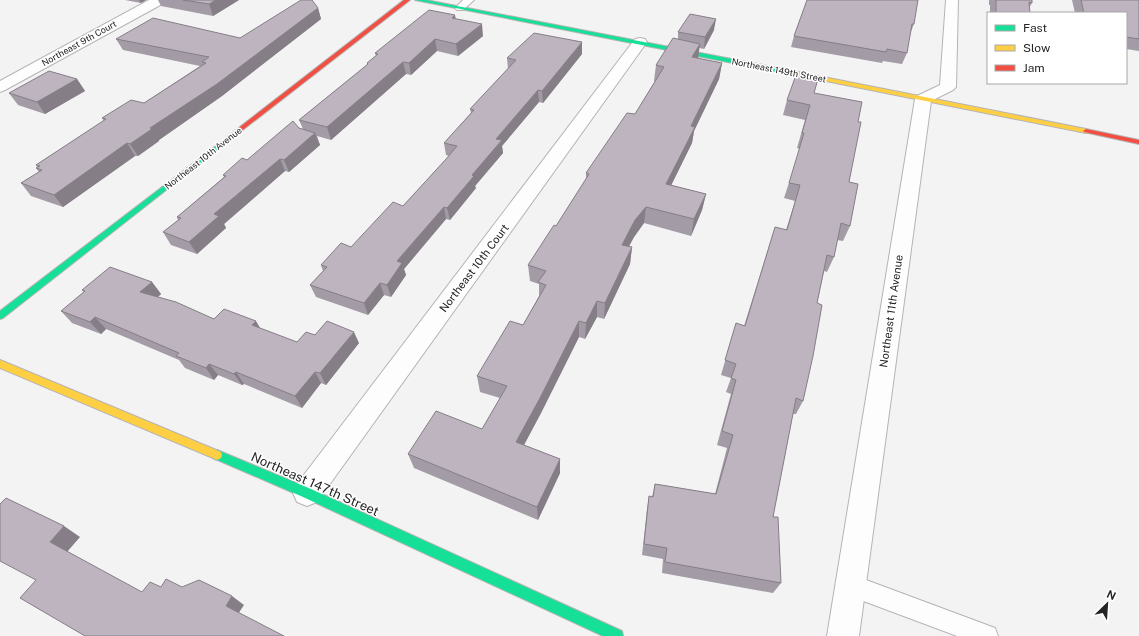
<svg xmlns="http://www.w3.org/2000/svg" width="1139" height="636" font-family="'Public Sans',sans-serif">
	<rect width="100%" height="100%" fill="#f4f3f4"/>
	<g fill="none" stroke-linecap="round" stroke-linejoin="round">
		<g stroke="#b5b4b5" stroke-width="2">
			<path id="lane" d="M463,0H474L463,10H457L455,8Z
				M850,574L995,628L998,636H957L842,593L839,585L842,577Z"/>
		</g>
		<g stroke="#b5b4b5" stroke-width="2">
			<path id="street" d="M149,0H165L164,3L5,90L0,92V81Z
				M946,0H958L956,87L953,90L931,101L859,636H827L915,99L917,96L940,85Z
				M640,38L645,39L647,42L317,502L307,506L297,502L293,493L297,484L635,39Z"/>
		</g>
		<g stroke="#b5b4b5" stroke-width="2">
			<path id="fast" d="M415,0H426L778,68L781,70L778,72Z
				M229,136L232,138L231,139L3,318L0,319V311Z
				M217,450L311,489L622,631L623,636H603L303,497L213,458L212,455L213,452Z"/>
		</g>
		<g stroke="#b5b4b5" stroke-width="2">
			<path id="slow" d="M778,68L1086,129L1089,131L1086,133L776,71V69Z
				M0,360L221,452L222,455L221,458L217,460L213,458L0,368Z"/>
		</g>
		<g stroke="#b5b4b5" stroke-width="2">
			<path id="jam" d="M404,0H410L231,139H227V137Z
				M1086,129L1139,140V144L1084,132L1083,131Z"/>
		</g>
		<use href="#lane" fill="#fdfdfd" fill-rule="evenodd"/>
		<use href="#street" fill="#fdfdfd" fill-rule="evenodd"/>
		<use href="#fast" fill="#16e098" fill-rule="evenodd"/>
		<use href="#slow" fill="#ffcf43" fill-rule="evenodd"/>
		<use href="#jam" fill="#f24e42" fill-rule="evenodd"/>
	</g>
	<path fill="#a39ba5" d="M125,0H146L141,3Z
		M158,0H239L213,16L161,6Z
		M807,0L914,24L910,34L907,53L902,64L883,61L882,63L791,47L794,36Z
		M989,0H1032V3L1029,8L1030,13H990V5H989Z
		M1072,0H1139V51L1126,49V13H1075Z
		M318,8L321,19L222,96L159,140V141L138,156H135L63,207L31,196L21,183L39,172L36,168H38L36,165L104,121L102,118L144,103L200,66L123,50L116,39L240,38Z
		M456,19L483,36L458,56L437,51L411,75L406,74L331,140L317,136L320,145L289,172L285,171L224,224L226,228L197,254L171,245L163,232L178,220L177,217L224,177L223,175L299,128L303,129L299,120L367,65V63L376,56L375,53Z
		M714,30L704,49L699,48L698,59L722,63L719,79L694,131L692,143L671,185L706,194L702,210L691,236L644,223L634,237L628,247H632L630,264L604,319L597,317L585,339L579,337L541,413L524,445L560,459V473L538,520L414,468L408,454L482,429L500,398L480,392L477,376L523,325L539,296V284L530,281L528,265L556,226L586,179V173L635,114L655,81H654L656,65L678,39V32Z
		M582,54L543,103L539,102L502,146L503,153L475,186L476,188L450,220L446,219L404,269L406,275L391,297L384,295L368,315L316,297L310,285L323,271L321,265L351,247L403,206L449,156L446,155L444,143L471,113L470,109L508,69L507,58Z
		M77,79L85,91L45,114L18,105L9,93Z
		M814,93L858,122L849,182L850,226L843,241L837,240L834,257L827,272L824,271L817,303L803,401L796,414H793L773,517L781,583L773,593L662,573L663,559L642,555L647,509L649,496L652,497L655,484L715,494L727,448L717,445L731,394L726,392L731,378L721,375L736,323L744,326L775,227L786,230L795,201L784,198L800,149L797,148L805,120L783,115L787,100Z
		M152,282L161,294L158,297L214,319L261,329L297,342L315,335L359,343L326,385L321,383L302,408L244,384L242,385L218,375L214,380L185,368L179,360L106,329L101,334L72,323L61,311L84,292L82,290Z"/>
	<path fill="#857e86" d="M139,0H146L141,3Z
		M216,0H239L213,16L209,4Z
		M318,8L321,19L222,96L159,140V141L138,156L130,144L150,128Z
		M455,15L457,26L452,18Z
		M716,19L714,30L704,49L705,37Z
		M482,24L483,36L458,56L456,44Z
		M435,39L437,51L411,75L409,63Z
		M582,42V54L543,103L542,91Z
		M700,44L698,59L692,57Z
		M403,62L406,74L331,140L327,127Z
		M722,63L719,79L694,131L692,143L664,200L666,184L691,126Z
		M77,79L85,91L45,114L37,102Z
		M538,90L539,102L502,146L503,153L475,186L476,188L450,220L447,208L472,175L496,139Z
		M315,133L320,145L289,172L284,160Z
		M127,143L135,156L63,207L54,195Z
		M280,159L285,171L224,224L226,228L197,254L189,242L214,214Z
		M706,194L702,210L691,236L694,219Z
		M444,207L446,219L404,269L406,275L391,297L387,285L397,261Z
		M646,207L644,223L634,237L621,262L622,245L635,220Z
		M632,247L630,264L604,319L605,303Z
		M152,282L161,294L150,304L140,292Z
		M380,283L384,295L368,315L364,303Z
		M597,301V317L585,339L586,323Z
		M95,317L106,329L101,334L90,322Z
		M256,321L263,333L252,325Z
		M579,321V337L541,413L518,456L516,442Z
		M354,332L359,343L326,385L320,373Z
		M209,364L218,375L214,380L206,368Z
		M236,372L244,384L242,385L234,374Z
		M315,372L321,383L302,408L295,396Z
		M560,459V473L538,520L537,507Z
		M64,526L80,537L67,552L50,542Z
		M232,596L244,605L238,614L226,606Z"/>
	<path fill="#beb4c0" stroke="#857e86" d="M183,0H216L209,4Z
		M301,0H312L318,8L217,84L150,128L152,129L130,144L127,143L54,195L21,183L42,170L36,168L40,166L36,165L106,119L102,118L131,100L144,103L206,63L202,62L209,57L116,39L153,18L240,38Z
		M807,0H918L914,24H912L907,53L887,49L886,52L794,36Z
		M996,0H1032V3L1029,2L1030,13H996Z
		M1081,0H1139V39L1126,37V13H1084Z
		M429,10L455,15L452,18L482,24L456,44L435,39L409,63L403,62L327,127L299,120L368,64L367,63L378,54L375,53Z
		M690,14L716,19L705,37L678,32Z
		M534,33L582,42L542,91L538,90L496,139L502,140L472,175L474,176L447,208L444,207L397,261L402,263L387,285L380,283L364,303L310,285L327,267L321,265L341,243L351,247L393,202L403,206L447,158L457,146L444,143L474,110L470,109L516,60L507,58Z
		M673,38L700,44L692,57L722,63L691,126L695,127L666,184L706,194L694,219L646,207L635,220L622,245L632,247L605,303L597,301L586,323L579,321L540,398L516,442L560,459L537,507L408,454L436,411L482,429L507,386L477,376L510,321L523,325L546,285L538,282L546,271L528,265L554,225L556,226L589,174L586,173L627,113L635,114L664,67L656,65Z
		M49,71L77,79L37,102L9,93Z
		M796,75L818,79L814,93L862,102L858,122H861L849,182L858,184L850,226L841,223L834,257L827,255L817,303L822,305L813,356L803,401L796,398L773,517H778L781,583L665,562L667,548L644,544L649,496L653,497L655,484L716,494L733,435L722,431L736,380L731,378L736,364L725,360L736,323L745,326L775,227L787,230L800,185L789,183L804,133H802L810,105L787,100Z
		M293,121L299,128L315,133L284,160L280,159L214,214L219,216L189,242L163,232L181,218L177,217L226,176L223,175L242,158L247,160Z
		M110,267L152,282L140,292L176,302L214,319L224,309L256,321L252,325L297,342L306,332L315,335L327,321L354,332L320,373L315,372L295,396L236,372L234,374L209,364L206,368L176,356L179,353L95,317L90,322L61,311L85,291L82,290Z
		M6,498L64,526L50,542L142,592L150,582L161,587L166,579L182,587L199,580L232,596L226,606L284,636H85L20,598L36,580L0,561V504Z"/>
	<g text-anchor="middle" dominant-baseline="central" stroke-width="3" stroke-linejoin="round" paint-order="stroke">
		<g font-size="9" fill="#252425" stroke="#fff">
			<text transform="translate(79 43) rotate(-29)">Northeast 9th Court</text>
			<text transform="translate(779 70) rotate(11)">Northeast 149th Street</text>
			<text transform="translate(203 158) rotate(-38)">Northeast 10th Avenue</text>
		</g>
		<g font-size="11" fill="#252425" stroke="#fff">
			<text transform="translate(474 268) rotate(-53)">Northeast 10th Court</text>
			<text transform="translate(891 311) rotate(-82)">Northeast 11th Avenue</text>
		</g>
		<g font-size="13" fill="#252425" stroke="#fff">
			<text transform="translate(315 484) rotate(24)">Northeast 147th Street</text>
		</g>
	</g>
	<rect x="987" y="12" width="140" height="72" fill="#ffffff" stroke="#a8a7a8"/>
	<rect x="995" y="25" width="20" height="6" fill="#16e098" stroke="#a8a7a8"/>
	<text x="1023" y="32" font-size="12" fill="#252425">Fast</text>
	<rect x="995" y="45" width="20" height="6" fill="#ffcf43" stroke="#a8a7a8"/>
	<text x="1023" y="52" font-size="12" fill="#252425">Slow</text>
	<rect x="995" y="65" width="20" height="6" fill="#f24e42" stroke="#a8a7a8"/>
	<text x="1023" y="72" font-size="12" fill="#252425">Jam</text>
	<g transform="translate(1107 604) rotate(25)" stroke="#ffffff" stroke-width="3" paint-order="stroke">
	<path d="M0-3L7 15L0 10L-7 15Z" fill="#252425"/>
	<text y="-6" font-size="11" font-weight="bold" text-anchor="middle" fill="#252425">N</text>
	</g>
</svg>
